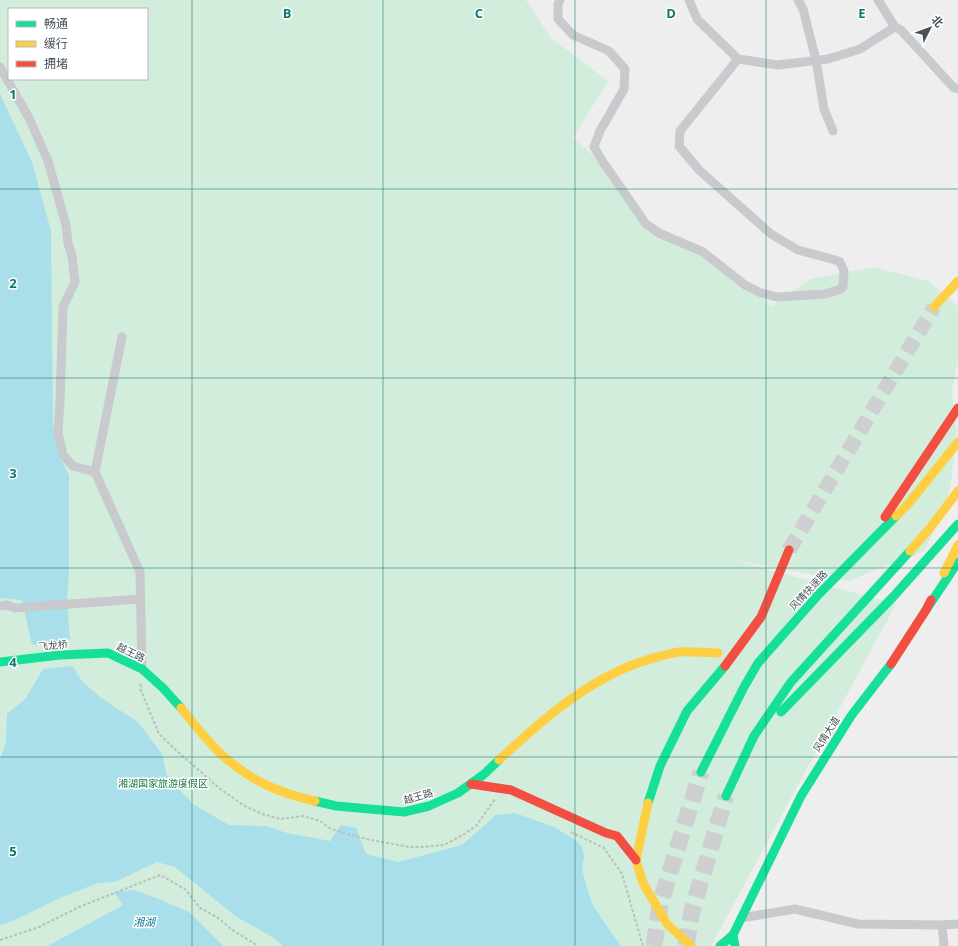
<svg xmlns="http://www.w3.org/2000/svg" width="958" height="946" font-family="'Open Sans','Noto Sans SC',sans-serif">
	<rect width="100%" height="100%" fill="#efeeee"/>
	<path fill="#d3eddc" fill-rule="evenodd" d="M0,0H526L551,38L608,81L573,138L607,167L645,228L703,249L771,306L811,279L874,267L928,281L958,306V358L952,393L957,432L950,490L925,551L848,581L733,560L896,604L711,946H0ZM9,9H147V79H9Z"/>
	<path fill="#a8dfea" d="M0,94L32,162L51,231L53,427L58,453L69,475V570L67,601L70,640L32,645L22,600L0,598Z
		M72,666L82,681L101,698L138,722L162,754L167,776L193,804L229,825L266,826L287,833L330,841L341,825L356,828L366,854L398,862L462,845L496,815L515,813L554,827L575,840L582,846L584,856L582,869L587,888L593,906L621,946H283L276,939L235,916L175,867L157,862L115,882L98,883L62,897L13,921L0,925V758L6,744L7,714L26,698L43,669Z
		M133,890L154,897L189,912L223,946H48L123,905L114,892Z"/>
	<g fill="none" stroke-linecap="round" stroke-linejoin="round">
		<path stroke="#cdcfd0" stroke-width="15" stroke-dasharray="15 8" stroke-linecap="butt" d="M789,550L934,307"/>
		<path stroke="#cdcfd0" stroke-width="17" stroke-dasharray="17 8" stroke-linecap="butt" d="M654,946L661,901L701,772
			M686,946L692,911L726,796"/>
		<path stroke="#b7c2be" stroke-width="2" stroke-dasharray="3 2" stroke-linecap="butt" d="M141,684L140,688L159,734L178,752L219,788L243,805L262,814L280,819L303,816L320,821L331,829L366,839L409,847H423L444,845L463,835L476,826L495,799
			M571,832L604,848L622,874L643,946
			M0,940L39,927L79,907L160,875L185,889L200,908L217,917L231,929L258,946"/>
		<path stroke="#c8cacd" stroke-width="9" d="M560,0L558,4V19L573,35L609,51L625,69L624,89L600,131L594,147L603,162L646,224L659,233L703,252L745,285L761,293L777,297L825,294L841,289L843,286L844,271L840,262L835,260L798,250L771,234L699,170L679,146L680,131L738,59
			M689,0L697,19L738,59L778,65L828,59L860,49L895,27
			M798,0L803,9L816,60L824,109L833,131
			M878,0L895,27L901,30L953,87L958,89
			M0,67L29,118L48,161L66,225L68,243L72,256L75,282L63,307L60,401L58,432L63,455L73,466L95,472
			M122,337L95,472L140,572L142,669
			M0,606L7,605L15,608L140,599
			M741,918L795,909L858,924L942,925L958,924
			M942,925L944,946"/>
		<path stroke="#16e098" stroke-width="9" d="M926,610L958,562
			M0,662L60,655L108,653L142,669L163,688L181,708
			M781,712L893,597L958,524
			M701,772L744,687L758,663L818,595L896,516
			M726,796L754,736L791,682L910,551
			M315,801L336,806L404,812L429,806L458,793L483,775L499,760
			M648,803L660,766L687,711L725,666
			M720,946L733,935
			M735,946L733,935L801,796L851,716L891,664"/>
		<path stroke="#ffcf43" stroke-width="9" d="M934,307L958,281
			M896,516L909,503L958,442
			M910,551L930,528L958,491
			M944,573L958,545
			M181,708C194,724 207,741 222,755C250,780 278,793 315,801
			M499,760C545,717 597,671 661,656C666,655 673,653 678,652C691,651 705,653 718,653
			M648,803L636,860L643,883L667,924L691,946"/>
		<path stroke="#f24e42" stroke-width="9" d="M885,517L958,408
			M891,664L926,610L931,600
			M725,666L761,617L789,550
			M471,784L511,790L606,833L617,836L636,860"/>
	</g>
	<path fill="none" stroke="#0f766e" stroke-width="1" stroke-opacity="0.55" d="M192,0V946M383,0V946M575,0V946M766,0V946M0,189H958M0,378H958M0,568H958M0,757H958"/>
	<g text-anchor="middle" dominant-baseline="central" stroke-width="3" stroke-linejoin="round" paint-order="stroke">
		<g font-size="10" fill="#46515a" stroke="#fff">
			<text transform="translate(808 590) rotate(-47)">风情快速路</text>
			<text transform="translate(53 645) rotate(-5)">飞龙桥</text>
			<text transform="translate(131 652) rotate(26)">越王路</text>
			<text transform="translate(826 734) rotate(-58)">风情大道</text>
			<text transform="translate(418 796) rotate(-16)">越王路</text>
		</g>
		<g font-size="10" fill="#197946" stroke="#fff">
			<text x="163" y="783">湘湖国家旅游度假区</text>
		</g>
		<g font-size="11" font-style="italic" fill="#107c94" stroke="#fff">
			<text x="144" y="921">湘湖</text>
		</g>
	</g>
	<g font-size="13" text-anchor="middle" font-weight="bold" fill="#0f766e" stroke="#fff" stroke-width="3" stroke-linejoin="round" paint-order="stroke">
		<text x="287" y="18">B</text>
		<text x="479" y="18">C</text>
		<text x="671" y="18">D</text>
		<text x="862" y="18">E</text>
		<text x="13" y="99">1</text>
		<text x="13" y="288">2</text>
		<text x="13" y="478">3</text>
		<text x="13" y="667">4</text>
		<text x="13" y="856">5</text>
	</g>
	<rect x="8" y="8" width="140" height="72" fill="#ffffff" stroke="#b5b9bd"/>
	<rect x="16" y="21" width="20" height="6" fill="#16e098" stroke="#b5b9bd"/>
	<text x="44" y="28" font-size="12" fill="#46515a">畅通</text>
	<rect x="16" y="41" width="20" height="6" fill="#ffcf43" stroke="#b5b9bd"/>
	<text x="44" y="48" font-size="12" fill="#46515a">缓行</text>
	<rect x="16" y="61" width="20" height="6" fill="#f24e42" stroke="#b5b9bd"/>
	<text x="44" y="68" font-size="12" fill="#46515a">拥堵</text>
	<g transform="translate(930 28) rotate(48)" stroke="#ffffff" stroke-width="3" paint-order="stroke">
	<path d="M0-3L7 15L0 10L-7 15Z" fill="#46515a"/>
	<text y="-6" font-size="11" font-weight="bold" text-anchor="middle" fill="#46515a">北</text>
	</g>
</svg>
